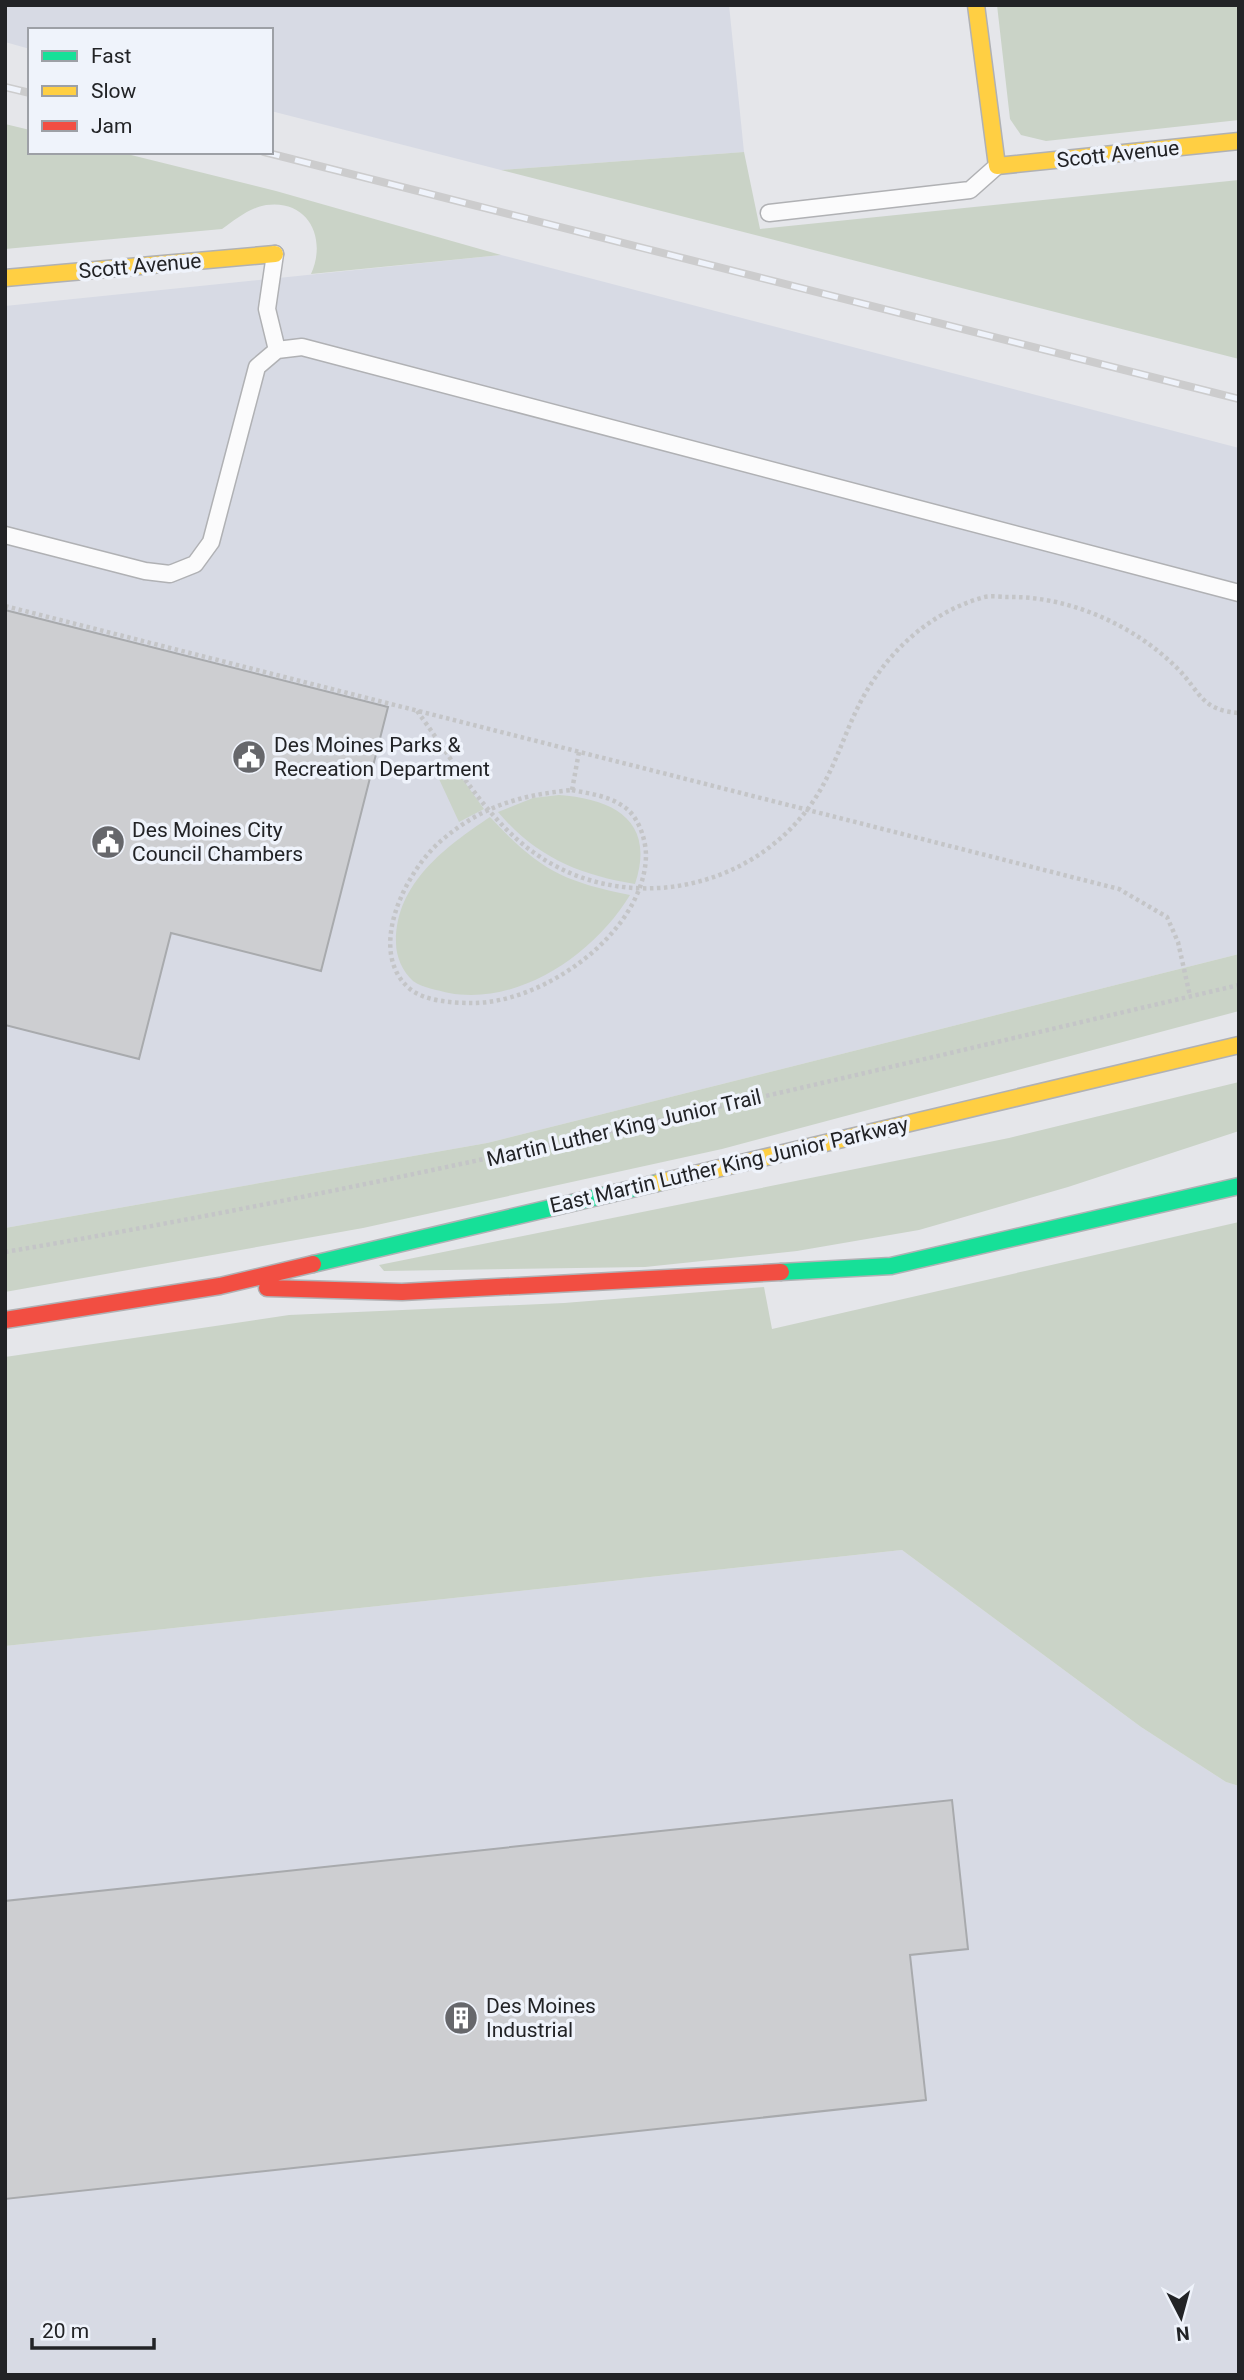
<svg xmlns="http://www.w3.org/2000/svg" width="1244" height="2380" font-family="Roboto,sans-serif">
	<rect width="100%" height="100%" fill="#e5e6ea"/>
	<path fill="#d7dae4" d="M5,5H729L744,152L501,170L271,111V30H30V49L5,42Z
		M501,255L1239,448V954L487,1143L5,1228V306Z
		M902,1550L1141,1727L1226,1782L1239,1786V2375H5V1646Z"/>
	<path fill="#cad3c7" d="M997,5H1239V120L1046,141L1021,135L1010,119Z
		M5,124L30,130V152H119L276,191L501,255L311,274C327,239 309,199 266,205C249,208 235,220 222,229L5,249Z
		M744,152L760,229L1239,180V359L501,170Z
		M456,770L484,809L459,822L439,779Z
		M559,795C614,799 656,821 635,884C579,875 536,857 498,812L533,798Z
		M490,817C538,868 560,881 630,895C595,953 520,1006 449,993C437,990 423,988 413,981C403,972 396,957 396,943C395,884 445,847 490,817Z
		M1239,954V1011L722,1149L363,1228L5,1292V1228L487,1143Z
		M1239,1082V1131L1068,1187L919,1230L797,1251L645,1267L384,1271L379,1265L1009,1138Z
		M1239,1222V1786L1226,1782L1141,1727L902,1550L5,1646V1357L289,1315L564,1303L764,1287L772,1329Z"/>
	<path fill="#cdced1" stroke="#a8aaad" stroke-width="2" d="M5,610L388,707L321,971L171,933L139,1059L5,1025Z
		M952,1800L968,1949L910,1955L926,2100L5,2199V1901Z"/>
	<g fill="none" stroke-linecap="round" stroke-linejoin="round">
		<g stroke="#b0b1b4" stroke-width="19">
			<path id="lane" d="M769,213L970,190L997,166
				M275,254L267,309L277,350
				M5,535L145,571L170,574L195,564L211,542L257,367L277,350L302,347L1239,593"/>
		</g>
		<g stroke="#b0b1b4" stroke-width="19">
			<path id="fast" d="M313,1264L657,1183
				M781,1272L891,1266L1239,1186"/>
		</g>
		<g stroke="#b0b1b4" stroke-width="19">
			<path id="slow" d="M976,5L997,166L1239,141
				M5,278L275,254
				M657,1183L1239,1045"/>
		</g>
		<g stroke="#b0b1b4" stroke-width="19">
			<path id="jam" d="M267,1288L402,1292L781,1272
				M5,1320L220,1286L313,1264"/>
		</g>
		<path stroke="#c4c5c7" stroke-width="4.5" stroke-dasharray="3.5 3.5" stroke-linecap="butt" d="M5,606L1119,889L1167,917L1178,942L1190,996
			M417,711C452,758 485,818 533,852C624,918 756,891 816,797C834,769 843,738 857,709C882,657 926,614 981,598C990,595 1000,597 1008,597C1069,596 1134,625 1177,668C1201,692 1200,710 1239,713
			M572,790C591,794 611,796 627,809C639,819 646,840 646,856C644,933 543,1004 471,1003C452,1003 425,1001 410,989C365,951 406,870 442,840C482,806 521,795 572,790Z
			M572,790L579,752
			M5,1252C420,1182 829,1081 1239,985"/>
		<use href="#lane" stroke="#fbfbfc" stroke-width="16"/>
		<use href="#fast" stroke="#16e098" stroke-width="16"/>
		<use href="#slow" stroke="#ffcf43" stroke-width="16"/>
		<use href="#jam" stroke="#f24e42" stroke-width="16"/>
		<g stroke="#cccccd" stroke-width="8">
			<path id="rail" d="M5,87L30,93
				M264,152L1239,399"/>
		</g>
		<use href="#rail" stroke="#eff3fb" stroke-width="5" stroke-dasharray="16" stroke-linecap="butt"/>
	</g>
	<defs>
		<g id="civic-disc" transform="scale(1.75)"><circle r="9.5" fill="#66676b" stroke="#eff3fb"/><path d="M-.6-6.5H3V-4.5H.6V-3L4-1V1h2V6H-6V1h2V-1L-.6-3ZM-1.2 2.5V6h2.4V2.5Z" fill="#fff"/></g>
		<g id="building-disc" transform="scale(1.75)"><circle r="9.5" fill="#66676b" stroke="#eff3fb"/><path d="M-4-6H4V6H1V3H-1V6H-4ZM-2.5-4.3h1.7v1.8h-1.7ZM.8-4.3h1.7v1.8H.8ZM-2.5-1h1.7V.8h-1.7ZM.8-1h1.7V.8H.8Z" fill="#fff"/></g>
	</defs>
	<g fill-rule="evenodd">
		<use href="#civic-disc" x="249" y="757"/>
		<use href="#civic-disc" x="108" y="842"/>
		<use href="#building-disc" x="461" y="2018"/>
	</g>
	<g text-anchor="middle" dominant-baseline="central" stroke-width="7" stroke-linejoin="round" paint-order="stroke">
		<g font-size="21" fill="#222326" stroke="#eff3fb">
			<text transform="translate(1118 154) rotate(-6)">Scott Avenue</text>
			<text transform="translate(140 266) rotate(-5)">Scott Avenue</text>
			<text transform="translate(624 1128) rotate(-13)">Martin Luther King Junior Trail</text>
			<text transform="translate(729 1165) rotate(-13)">East Martin Luther King Junior Parkway</text>
		</g>
		<g font-size="21" fill="#222326" stroke="#eff3fb" text-anchor="start">
			<text x="274" y="745">Des Moines Parks &amp;<tspan x="274" dy="24">Recreation Department</tspan></text>
			<text x="132" y="830">Des Moines City<tspan x="132" dy="24">Council Chambers</tspan></text>
			<text x="486" y="2006">Des Moines<tspan x="486" dy="24">Industrial</tspan></text>
		</g>
	</g>
	<rect width="1244" height="2380" fill="none" stroke="#222326" stroke-width="14"/>
	<rect x="28" y="28" width="245" height="126" fill="#eff3fb" stroke="#9da0a6" stroke-width="2"/>
	<rect x="42" y="51" width="35" height="10" fill="#16e098" stroke="#9da0a6" stroke-width="2"/>
	<text x="91" y="63" font-size="21" fill="#222326">Fast</text>
	<rect x="42" y="86" width="35" height="10" fill="#ffcf43" stroke="#9da0a6" stroke-width="2"/>
	<text x="91" y="98" font-size="21" fill="#222326">Slow</text>
	<rect x="42" y="121" width="35" height="10" fill="#f24e42" stroke="#9da0a6" stroke-width="2"/>
	<text x="91" y="133" font-size="21" fill="#222326">Jam</text>
	<g transform="translate(1181 2317) rotate(174)" stroke="#eff3fb" stroke-width="5" paint-order="stroke">
	<path d="M0-5L12 26L0 18L-12 26Z" fill="#222326"/>
	<text y="-10" font-size="19" font-weight="bold" text-anchor="middle" fill="#222326">N</text>
	</g>
	<path d="M32 2338v10h122v-10" fill="none" stroke="#222326" stroke-width="3.5"/>
	<text x="42" y="2338" font-size="21" fill="#222326" stroke="#eff3fb" stroke-width="5" paint-order="stroke">20 m</text>
</svg>
